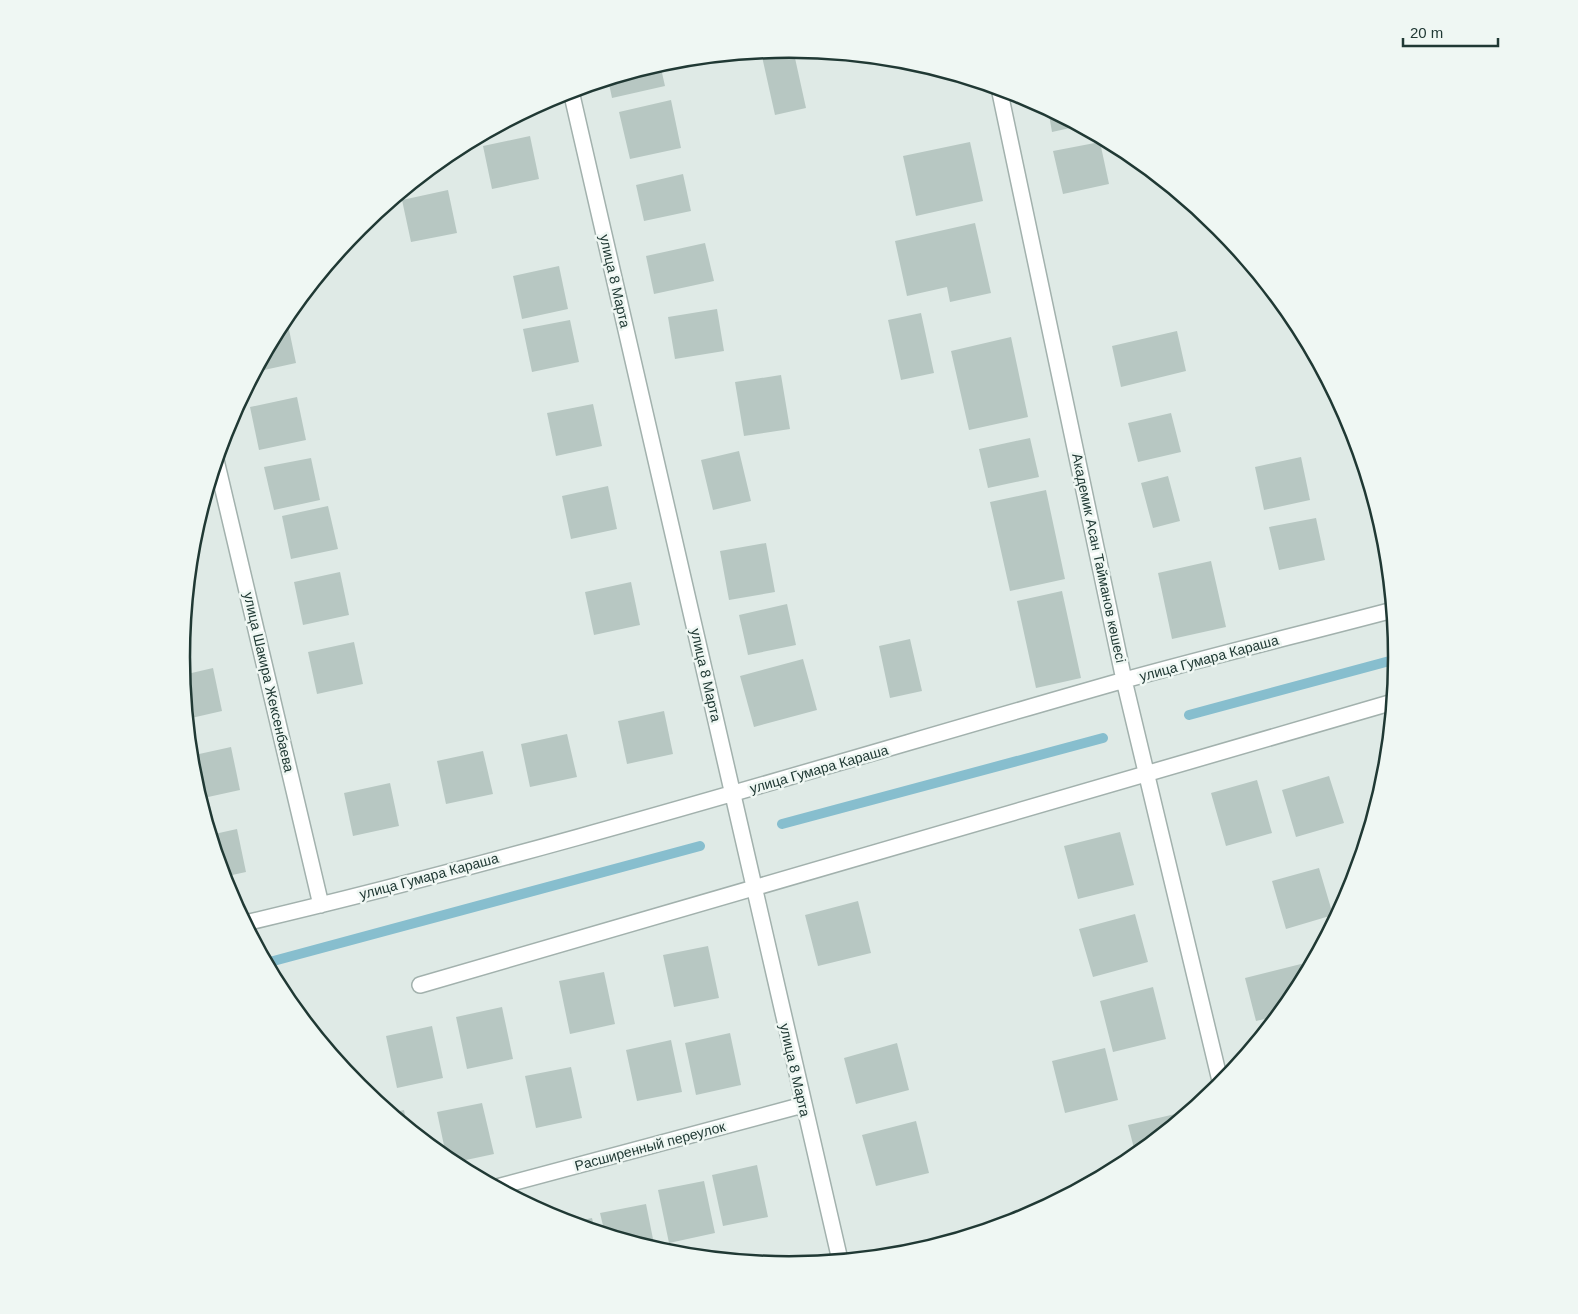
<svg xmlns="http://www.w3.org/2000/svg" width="1578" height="1314" font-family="Helvetica,sans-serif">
	<rect width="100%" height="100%" fill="#dfeae6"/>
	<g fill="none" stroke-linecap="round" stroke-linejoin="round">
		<path stroke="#87bece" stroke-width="10" d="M1189,715L1397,659
			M782,824L1103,738
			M266,963L700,846"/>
	</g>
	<path fill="#b7c7c2" d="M789,49H793L806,108L775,115L761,52Z
		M869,57L893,59L871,64Z
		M660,64L665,86L612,98L608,79Z
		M671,100L681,148L630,159L619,112Z
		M1048,109L1079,126L1052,132Z
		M529,110L530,118L504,124V123Z
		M530,136L539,179L492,189L483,146Z
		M970,142L983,201L916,216L903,156Z
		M1100,142L1109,184L1063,194L1053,151Z
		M683,174L691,211L644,221L636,185Z
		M448,190L457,233L411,242L402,200Z
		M975,223L991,293L950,302L947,287L907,296L895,241Z
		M705,243L714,281L654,294L646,256Z
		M559,266L568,309L522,319L513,276Z
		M717,309L724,351L675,359L668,317Z
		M921,313L934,373L901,380L888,320Z
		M287,320L296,363L255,372L282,321Z
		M570,320L579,362L532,372L523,329Z
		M1177,331L1186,371L1121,387L1112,346Z
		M1011,337L1028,417L969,430L951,351Z
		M781,375L790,429L744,436L735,382Z
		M297,397L306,440L259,450L250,407Z
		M593,404L602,446L556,456L547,413Z
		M1171,413L1181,452L1138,462L1128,423Z
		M1030,438L1039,477L988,488L979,449Z
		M739,451L751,501L713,510L701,460Z
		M1301,457L1310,500L1264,510L1255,467Z
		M311,458L320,500L274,510L264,467Z
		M1168,476L1180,521L1153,528L1141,483Z
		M608,486L617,529L571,539L562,496Z
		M1046,490L1065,579L1010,591L990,502Z
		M328,506L338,549L291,559L282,516Z
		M1316,518L1325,560L1279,570L1269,527Z
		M766,543L775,592L729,600L720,551Z
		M1211,561L1226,627L1172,639L1158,573Z
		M340,572L349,615L303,625L294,582Z
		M631,582L640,625L594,635L585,592Z
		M1062,591L1081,678L1036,688L1017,601Z
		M787,604L796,645L748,655L739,615Z
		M910,639L922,691L890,698L879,646Z
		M354,642L363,684L317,694L308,652Z
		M803,659L817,710L754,727L740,676Z
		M213,668L222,711L187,719L183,675Z
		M664,711L673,754L627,764L618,721Z
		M567,734L577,777L530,787L521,744Z
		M231,747L240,790L199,799L192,775L190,756Z
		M483,751L493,794L446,804L437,761Z
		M1329,776L1344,823L1296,837L1282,790Z
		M1257,780L1272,833L1226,846L1211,793Z
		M390,783L399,826L353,836L344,793Z
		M237,829L246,872L223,877L210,835Z
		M1120,832L1134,885L1078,899L1064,846Z
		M1319,868L1333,915L1286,929L1272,881Z
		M858,901L871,953L818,966L805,915Z
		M1135,914L1148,962L1093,977L1079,929Z
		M708,946L719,998L674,1007L663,955Z
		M1313,961L1295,995L1278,1016L1256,1021L1245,978Z
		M604,972L615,1024L570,1034L559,981Z
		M1153,987L1166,1039L1113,1052L1100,1001Z
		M502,1007L513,1059L467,1069L456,1017Z
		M432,1026L443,1078L397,1088L386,1036Z
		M730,1033L741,1085L696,1095L685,1043Z
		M671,1040L682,1092L637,1101L626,1050Z
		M897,1043L909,1090L856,1104L844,1058Z
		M1105,1048L1118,1100L1065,1113L1052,1061Z
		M571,1067L582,1118L536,1128L525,1076Z
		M482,1103L494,1154L452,1163L447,1160L437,1112Z
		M404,1110L407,1127L391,1113Z
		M1184,1112L1185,1115L1136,1156L1128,1125Z
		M916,1121L929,1173L876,1186L862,1135Z
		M757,1165L768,1217L723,1226L712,1175Z
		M704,1181L715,1233L669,1243L658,1190Z
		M646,1204L655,1249L605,1234L600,1213Z
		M592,1218L595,1231L569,1223Z"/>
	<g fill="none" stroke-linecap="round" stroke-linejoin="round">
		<g stroke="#a2b1ad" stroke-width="18">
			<path id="minor" d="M999,88L1124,680L1221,1085
				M571,91L840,1260
				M216,460L321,905
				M245,923C540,854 830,764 1121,681C1211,656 1302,634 1393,610
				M420,985L1393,702
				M497,1187L803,1105"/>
		</g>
		<use href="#minor" stroke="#fff" stroke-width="15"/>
	</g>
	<g text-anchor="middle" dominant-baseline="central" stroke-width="5" stroke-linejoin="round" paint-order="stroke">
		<g font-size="14" fill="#203934" stroke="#eff7f3">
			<text transform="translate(615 281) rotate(77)">улица 8 Марта</text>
			<text transform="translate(1099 558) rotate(78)">Академик Асан Тайманов көшесі</text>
			<text transform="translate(1209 658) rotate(-15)">улица Гумара Караша</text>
			<text transform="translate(706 675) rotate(77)">улица 8 Марта</text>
			<text transform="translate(269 682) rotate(77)">улица Шакира Жексенбаева</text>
			<text transform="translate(819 769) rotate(-16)">улица Гумара Караша</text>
			<text transform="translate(429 876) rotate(-15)">улица Гумара Караша</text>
			<text transform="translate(795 1070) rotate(77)">улица 8 Марта</text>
			<text transform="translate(650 1146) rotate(-15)">Расширенный переулок</text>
		</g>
	</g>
	<path d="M0 0H1578V1314H0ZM190 657a599 599 0 1 1 1198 0a599 599 0 1 1-1198 0Z" fill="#eff7f3" fill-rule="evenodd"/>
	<path fill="none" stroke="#203934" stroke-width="2.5" d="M190 657a599 599 0 1 1 1198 0a599 599 0 1 1-1198 0Z"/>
	<path d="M1403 38v8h95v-8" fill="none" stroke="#203934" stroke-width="2.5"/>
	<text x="1410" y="38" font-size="15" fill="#203934" stroke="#eff7f3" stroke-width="4" paint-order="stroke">20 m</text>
</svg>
